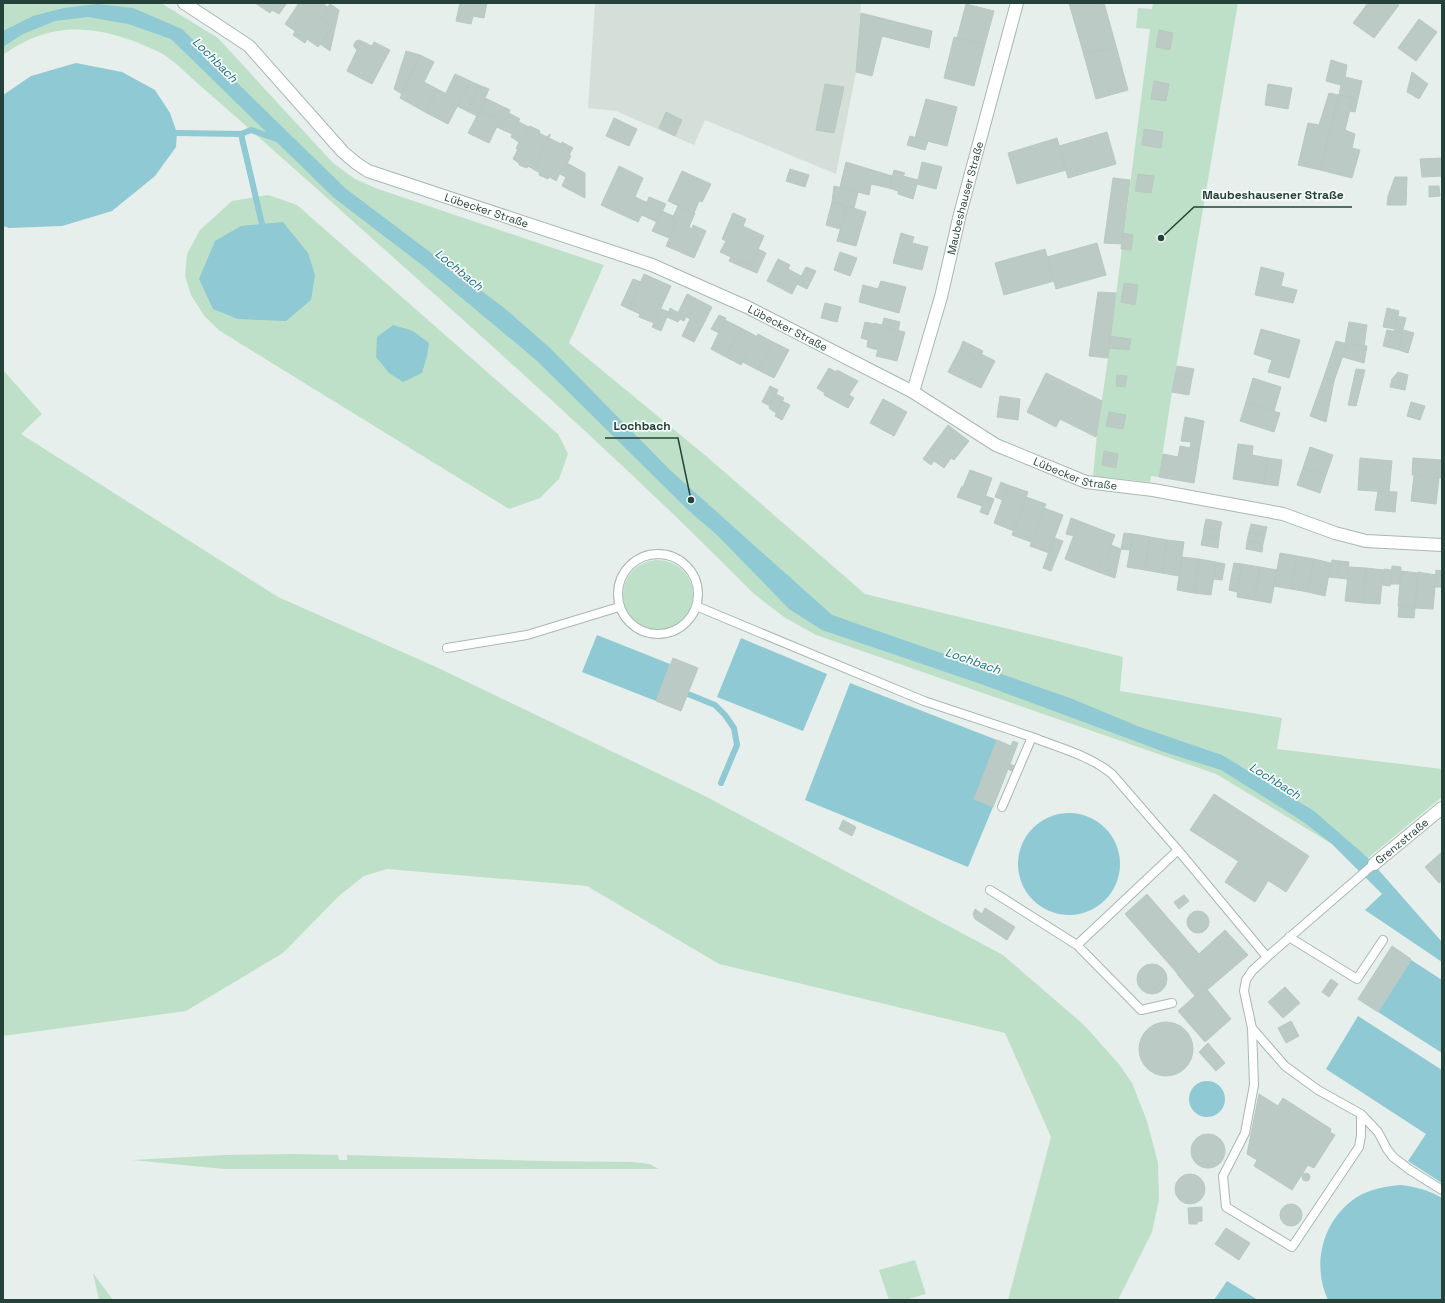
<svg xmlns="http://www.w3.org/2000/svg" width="1445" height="1303" font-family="'Space Grotesk',sans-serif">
	<rect width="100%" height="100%" fill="#e6efeb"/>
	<path fill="#d4dfda" d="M595,3H861L856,72L836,174L705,120L694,145L616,111L588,108Z"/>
	<path fill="#bfe0c8" d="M3,3H161L218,38L333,163L355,179L378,189L604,265L569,343L706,456L865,594L1123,657L1120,691L1282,718L1277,749L1442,769V797L1356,868L1332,844L1216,774L816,635L784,617L754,594C615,453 465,322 317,189C280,156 242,122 204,89C192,79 172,58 159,52C105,26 54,17 3,55Z
		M1153,3H1238L1172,392L1159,477L1151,476L1150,482L1093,476L1097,434L1108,358L1150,29L1136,28L1138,8L1152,9Z
		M268,195L297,205L558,434L568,454L559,479L540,498L509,509L220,331L205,317L191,295L185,276L187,254L200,230L232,201Z
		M3,370L42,414L21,434L278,597L434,666L703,795L1003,955L1084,1025L1119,1064L1132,1083L1147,1121L1158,1163L1159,1200L1152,1232L1118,1300H1008L1051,1137L1005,1033L719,964L587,886L387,869L364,876L340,895L283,953L186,1011L3,1036Z
		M623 595a35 35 0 1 1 70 0a35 35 0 1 1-70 0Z
		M294,1154L338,1155L339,1160H347V1155L542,1161L633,1162L650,1164L658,1169H224L132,1160L225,1155Z
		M915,1260L926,1294L905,1300H889L879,1270Z
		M93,1273L113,1300H99Z"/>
	<path fill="#8ec9d4" d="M97,4L133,8L182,29L345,188L503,307L550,348L670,470L832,615L1070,698L1140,727L1222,755L1314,811L1368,858L1442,942V962L1365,910L1382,894L1332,844L1302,821L1221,770L1167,753L981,684L822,630L789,609L717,535L688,510L535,359L427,269L333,197L171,39L128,24L88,17L55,21L23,34L3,47V31L33,16L64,8Z
		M76,63L122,72L155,90L170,113L177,133L176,147L155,176L112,211L62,226L9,228L3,226V95L31,76Z
		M283,222L308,253L315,275L311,300L286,321L238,319L213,309L199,279L215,241L241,226Z
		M393,325L413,331L429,343L427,356L422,373L403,382L389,373L376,357L377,337Z
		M597,635L670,664L656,701L582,672Z
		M741,638L827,674L803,731L717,697Z
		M850,683L997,740L974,799L993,807L968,867L805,800Z
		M1018 864a51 51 0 1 1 102 0a51 51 0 1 1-102 0Z
		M1411,960L1442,980V1053L1378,1012Z
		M1358,1016L1442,1070V1183L1408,1161L1426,1134L1326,1069Z
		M1189 1099a18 18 0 1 1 36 0a18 18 0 1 1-36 0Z
		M1401,1185C1416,1187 1429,1190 1442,1198V1300H1328C1311,1264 1323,1219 1357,1197C1370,1189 1386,1186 1401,1185Z
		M1227,1281L1258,1300H1214Z"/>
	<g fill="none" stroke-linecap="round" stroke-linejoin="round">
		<path stroke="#8ec9d4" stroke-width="6" d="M177,133L241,134L251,130L277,139
			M241,134L262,224
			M688,694L715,705L725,715L734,728L737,745L721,783"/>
	</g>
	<path fill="#bbcac4" stroke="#b8c9c2" d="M255,3H276L270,13Z
		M276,3H287L279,14L272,10Z
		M299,3H322L329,8L321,19L332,27L318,47L307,39L305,43L293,35L295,31L285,24Z
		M460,3H487L484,18L473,16L471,24L456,21Z
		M1069,3H1104L1116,46L1084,55Z
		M1368,3H1396L1399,5L1374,38L1353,23Z
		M330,4L339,10L330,51L320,44L332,27L321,19L329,8L328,7Z
		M966,4L994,11L985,44L957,38Z
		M861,13L932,31L929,48L882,36L872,76L856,72Z
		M1419,19L1437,32L1416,61L1398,48Z
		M1159,30L1173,33L1170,50L1156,47Z
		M954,37L985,44L974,86L944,78Z
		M359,40L372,46L374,42L390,50L372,84L347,71L357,50L354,47V44L356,41Z
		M1116,46L1128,90L1096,99L1084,55Z
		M406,51L420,55L402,94L394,89Z
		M420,55L434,62L424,82L437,89L425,112L400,98Z
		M1331,60L1347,65L1345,77L1362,81L1355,112L1350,111L1353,98L1339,95L1341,85L1326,81Z
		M1412,72L1428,84L1419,99L1407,92Z
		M455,74L470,81L460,101L446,93Z
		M470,81L479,85L467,111L457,106Z
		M1154,81L1169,84L1166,101L1151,99Z
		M825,84L844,87L834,133L816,130Z
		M1268,84L1292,88L1288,109L1265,105Z
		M479,85L489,89L477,116L467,111Z
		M437,89L460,101L448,124L425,112Z
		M1329,93L1339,95L1320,170L1298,165L1308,123L1319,125Z
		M1339,95L1353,98L1345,130L1355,134L1352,148L1360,150L1352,178L1320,170Z
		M485,98L510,110L501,129L497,127L500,120L480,110Z
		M926,99L957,107L947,146L915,138Z
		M480,110L500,120L489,143L468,133Z
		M666,112L682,120L675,136L659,128Z
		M509,113L520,119L512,134L501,129Z
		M614,118L637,129L629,146L606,136Z
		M519,122L529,127L523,139H521L519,142L511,137Z
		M530,126L540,131L539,133L547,137L550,134L533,169L528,166L527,168L519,165V163L513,159L518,149H516L519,142L521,139H523Z
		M1144,129L1163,132L1161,148L1142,145Z
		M1107,132L1116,164L1068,178L1059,146Z
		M550,134L549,138L561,144L562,142L573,148L569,155L571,156L564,170L562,169L556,181L550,177L548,179L539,175L540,173L533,169Z
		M910,136L928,141L925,150L907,145Z
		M1057,138L1066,170L1017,184L1008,153Z
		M1442,158V176L1422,177L1420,159Z
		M846,162L892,176L889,188L871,184L869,195L840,187Z
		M922,162L942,167L936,189L917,184L913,199L898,194V191L889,188L894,170L905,173L903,176L918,180Z
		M567,163L585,173V198L562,186L566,177L560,174L562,169L564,170Z
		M619,166L643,178L635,197L648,203L638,222L601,205Z
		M790,169L809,175L805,187L786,181Z
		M682,171L711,184L702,202L699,201L694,213L668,201Z
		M1138,174L1154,176L1151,193L1135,191Z
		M1395,177H1407L1406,205H1387L1388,196Z
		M1113,178L1130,180L1122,244L1104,243Z
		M834,186L858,192L854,208L832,202Z
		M1429,186H1439L1440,196L1429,197Z
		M649,197L666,204L657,222L642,215Z
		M832,202L847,206L840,229L826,225Z
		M678,206L695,213L689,227L692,229L693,225L706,231L694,258L666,246L677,222L672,219Z
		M847,206L866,212L856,246L837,241Z
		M662,211L673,216L672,219L677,222L669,238L652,231Z
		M733,213L746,219L743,226L764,236L751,265L740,261L738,265L729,261L731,257L720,252L726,241L722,239Z
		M901,233L914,237L912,243L928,247L922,270L893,263Z
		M1123,233L1133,235L1131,250L1121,249Z
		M1097,243L1106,275L1056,289L1047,257Z
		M758,249L766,253L757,273L738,265L740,261L751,265Z
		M1045,249L1054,281L1004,295L995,263Z
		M840,252L857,258L850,276L834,270Z
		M778,259L790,265L788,269L801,276L792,294L767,281Z
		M806,267L816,271L807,289L797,284Z
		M1261,267L1284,273L1281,286L1297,290L1293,303L1255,295Z
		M644,274L671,286L654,323L639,317L640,314L629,309Z
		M633,279L641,282L629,309L621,305Z
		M881,281L906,287L899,313L859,302L863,285L878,289Z
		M1124,283L1138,285L1135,305L1121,302Z
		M1098,292L1116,293L1108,358L1089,356Z
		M687,294L712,307L703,325L678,313Z
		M825,303L841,307L837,322L821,318Z
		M670,308L686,317L684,321L680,319L678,322L667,317Z
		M1387,308L1399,311L1395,329L1383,327Z
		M661,309L669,312L661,331L652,327Z
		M719,315L726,318L719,333L711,329Z
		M1397,316L1406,318L1402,333L1394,331Z
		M884,318L900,322L898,331L882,327Z
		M690,319L703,325L694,342L682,336Z
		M725,320L741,328L726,357L711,349Z
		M865,322L874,324V323L882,325V327L905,332L897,361L876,356L878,350L867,347L868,340L861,338Z
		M1349,322L1367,325L1364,346L1345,343Z
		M741,328L756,336L741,365L726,357Z
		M1261,329L1300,340L1289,378L1268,372L1272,360L1254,354Z
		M1387,330L1403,333L1399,350L1383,346Z
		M1404,330L1414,333L1408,353L1399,350Z
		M758,334L773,342L758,370L743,362Z
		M1110,336L1131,339L1129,350L1109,348Z
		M963,341L983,351L979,359L960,349Z
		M1336,341L1347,344L1334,381L1324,377Z
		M773,342L789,350L774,378L758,370Z
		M1347,344L1367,346L1364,363L1343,357Z
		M960,349L979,359L981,354L995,361L981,388L948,372Z
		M1177,366L1194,369L1192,378L1175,375Z
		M829,368L836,372L837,370L858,381L849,395L854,398L848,408L824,395L825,393L817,388Z
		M1356,369L1365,370L1356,406L1348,405Z
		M1398,372L1408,375L1405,390L1390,387L1392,379Z
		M1046,373L1102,401L1096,437L1060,419L1056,427L1027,412Z
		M1117,375L1127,376L1125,387L1116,386Z
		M1175,375L1192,378L1189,395L1172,392Z
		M1324,377L1334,381L1326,422L1310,416Z
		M1253,378L1281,387L1274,411L1246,402Z
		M770,386L778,390L770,406L762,402Z
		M776,394L784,398L776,413L769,408Z
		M1000,396L1020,399L1018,420L997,417Z
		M883,399L907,412L894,436L870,423Z
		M782,401L790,405L782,420L775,416Z
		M1246,402L1280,413L1274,432L1240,421Z
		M1411,402L1425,406L1420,420L1407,416Z
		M1109,412L1126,415L1123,429L1106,426Z
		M1185,417L1204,421L1194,483L1159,477L1163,454L1178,457L1180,446L1190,448L1191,442L1181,441Z
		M948,425L969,441L954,460L933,445Z
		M1238,444L1253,446L1252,455L1268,458L1264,484L1233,479Z
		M933,445L951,458L944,468L934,461L931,465L923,459Z
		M1310,447L1333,455L1326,475L1303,468Z
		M1104,451L1118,454L1116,468L1102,465Z
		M1268,458L1282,460L1278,486L1264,484Z
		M1360,458L1392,461L1389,492L1358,490Z
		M1413,458L1442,460L1441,478L1412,475Z
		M1303,468L1326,475L1320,493L1297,485Z
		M970,470L992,478L982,506L957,497L962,486L963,487Z
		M1414,476L1439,478L1436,504L1411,501Z
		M1001,482L1008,485L1003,500L995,497Z
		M1008,485L1028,492L1014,531L994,523Z
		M1378,491L1397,492L1395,512L1375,510Z
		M986,496L994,499L988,515L980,512Z
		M1026,497L1046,504L1031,542L1012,535Z
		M1044,508L1063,515L1049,553L1030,546Z
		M1071,518L1079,521L1074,536L1066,534Z
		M1206,519L1222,522L1220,530L1204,528Z
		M1079,521L1115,535L1106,558L1103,557L1098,572L1065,559Z
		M1251,524L1267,527L1265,535L1249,532Z
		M1204,528L1220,530L1219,539L1203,536Z
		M1249,532L1265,535L1263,544L1247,541Z
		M1124,533L1133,534L1130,550L1121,549Z
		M1133,534L1150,537L1145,570L1127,567Z
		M1203,536L1219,539L1218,548L1201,545Z
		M1150,537L1167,540L1162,573L1145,570Z
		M1054,538L1063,541L1051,571L1043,568Z
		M1167,540L1184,542L1179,576L1162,573Z
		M1247,541L1263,544L1262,552L1246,549Z
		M1111,545L1121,549L1115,578L1098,572L1103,557L1106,558Z
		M1280,553L1297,556L1291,589L1274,586Z
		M1297,556L1314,559L1308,592L1291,589Z
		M1182,557L1199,559L1194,593L1177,590Z
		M1199,559L1216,562L1211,595L1194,593Z
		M1314,559L1331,563L1325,596L1308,592Z
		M1332,560L1340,561L1337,578L1329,577Z
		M1340,561L1349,562L1347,579L1338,578Z
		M1216,562L1225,564L1222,580L1214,579Z
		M1234,563L1242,564L1240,579L1231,578Z
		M1242,564L1260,567L1254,600L1237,597Z
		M1392,566L1401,567L1400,584H1391Z
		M1260,567L1277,570L1271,603L1254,600Z
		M1349,567L1366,568L1363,603L1345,601Z
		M1366,568L1383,570L1380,604L1363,603Z
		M1384,569L1392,570L1390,586L1382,585Z
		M1436,570L1442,571V587H1435Z
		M1401,571L1418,573L1415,608L1398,606Z
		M1418,572L1436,575L1433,609L1415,608Z
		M1231,578L1240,579L1237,592L1229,590Z
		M1399,606L1415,608L1414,618L1398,617Z
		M673,658L698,668L681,711L656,701Z
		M997,740L1011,746L1013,741L1018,743L1010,764L1014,766L1012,771L1008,769L993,807L974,799Z
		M1214,794L1309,856L1286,892L1190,830Z
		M843,820L856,827L852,836L839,829Z
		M1442,852V881L1439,883L1425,867Z
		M1238,862L1268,881L1255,902L1225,882Z
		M1147,894L1199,954L1177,973L1125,914Z
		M1184,895L1189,901L1179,909L1174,902Z
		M985,908L1015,927L1007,940L975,919L973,914L975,909L982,914Z
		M1187 922a11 11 0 1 1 22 0a11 11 0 1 1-22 0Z
		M1225,930L1248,955L1207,990L1205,987L1195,996L1177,974Z
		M1392,946L1411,959L1378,1012L1358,999Z
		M1137 979a15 15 0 1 1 30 0a15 15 0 1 1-30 0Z
		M1156,966L1166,978L1149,993L1139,981Z
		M1331,979L1338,984L1329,997L1322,992Z
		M1162,983L1164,986L1158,992L1155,989Z
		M1205,987L1231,1019L1205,1042L1178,1011Z
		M1285,987L1300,1003L1283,1018L1268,1002Z
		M1291,1021L1299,1036L1286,1043L1278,1028Z
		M1139 1049a27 27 0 1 1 54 0a27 27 0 1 1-54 0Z
		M1208,1043L1225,1063L1216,1071L1199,1052Z
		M1259,1094L1278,1106L1283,1098L1331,1129L1330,1132L1335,1135L1314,1168L1308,1165L1292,1190L1254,1166L1257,1160L1247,1154Z
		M1191 1151a17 17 0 1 1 34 0a17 17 0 1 1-34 0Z
		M1302 1177a4 4 0 1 1 8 0a4 4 0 1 1-8 0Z
		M1175 1189a15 15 0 1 1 30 0a15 15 0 1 1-30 0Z
		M1280 1215a11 11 0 1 1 22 0a11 11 0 1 1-22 0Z
		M1202,1207V1221L1197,1222V1224H1189L1188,1208Z
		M1226,1228L1250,1243L1239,1260L1215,1244Z"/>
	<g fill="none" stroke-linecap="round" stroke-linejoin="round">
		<g stroke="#a8b8b2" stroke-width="10">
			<path id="service" d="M618 594a40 40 0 1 1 80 0a40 40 0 1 1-80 0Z
				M696,606L924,701L1032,737
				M447,648L527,635L619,607
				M1002,807L1032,737C1059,748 1089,755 1112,774L1178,850
				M990,890L1077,945
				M1289,937L1357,979L1383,940
				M1172,1003L1141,1010L1077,945L1178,850L1267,957L1374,864
				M1252,1028L1254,1085L1245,1133L1223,1176L1226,1207L1292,1247L1359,1147L1361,1136V1114L1318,1090L1285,1066L1252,1028L1244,991L1246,980L1252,971L1267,957
				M1361,1114L1378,1132L1387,1149L1393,1157L1410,1170L1442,1190"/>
		</g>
		<g stroke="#a8b8b2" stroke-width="14">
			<g id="minor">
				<path id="s1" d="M184,3L249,46L343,152L356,163L368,171L628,257L652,265L747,307L913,392L996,445L1086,482L1153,490L1283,514L1335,533L1366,541L1442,545"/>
				<path id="s2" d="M913,392L941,297L960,214L1017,3"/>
				<path id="s3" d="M1374,864L1442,808"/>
			</g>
		</g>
		<use href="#service" stroke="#fff" stroke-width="8"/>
		<use href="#minor" stroke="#fff" stroke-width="12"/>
	</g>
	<g text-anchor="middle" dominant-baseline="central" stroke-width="3.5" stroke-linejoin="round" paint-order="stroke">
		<g font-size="11" fill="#24423a" stroke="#f7fbf9">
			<text stroke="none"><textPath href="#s2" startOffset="201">Maubeshauser Straße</textPath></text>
			<text stroke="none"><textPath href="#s1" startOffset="376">Lübecker Straße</textPath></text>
			<text stroke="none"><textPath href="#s1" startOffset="700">Lübecker Straße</textPath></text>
			<text stroke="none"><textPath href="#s1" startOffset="1024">Lübecker Straße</textPath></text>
			<text stroke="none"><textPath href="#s3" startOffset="36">Grenzstraße</textPath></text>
		</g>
		<g font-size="12" font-style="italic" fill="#1c6f80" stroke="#f7fbf9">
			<text transform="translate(215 60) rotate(45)">Lochbach</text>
			<text transform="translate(459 270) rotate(39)">Lochbach</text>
			<text transform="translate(973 661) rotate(19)">Lochbach</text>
			<text transform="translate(1275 781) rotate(32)">Lochbach</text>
		</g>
	</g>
	<path fill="none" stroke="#24423a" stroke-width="1.5" d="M1161 238L1194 207H1352M691 500L678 438H605"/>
	<g fill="#24423a" stroke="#f7fbf9" stroke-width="1.5">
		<circle cx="1161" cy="238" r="4"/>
		<circle cx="691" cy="500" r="4"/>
	</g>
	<g font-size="12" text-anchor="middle" font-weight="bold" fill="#24423a" stroke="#f7fbf9" stroke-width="3.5" stroke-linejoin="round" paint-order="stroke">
		<text x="1273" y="199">Maubeshausener Straße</text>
		<text x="642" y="430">Lochbach</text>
	</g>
	<rect width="1445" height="1303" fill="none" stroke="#24423a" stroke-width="8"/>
</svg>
